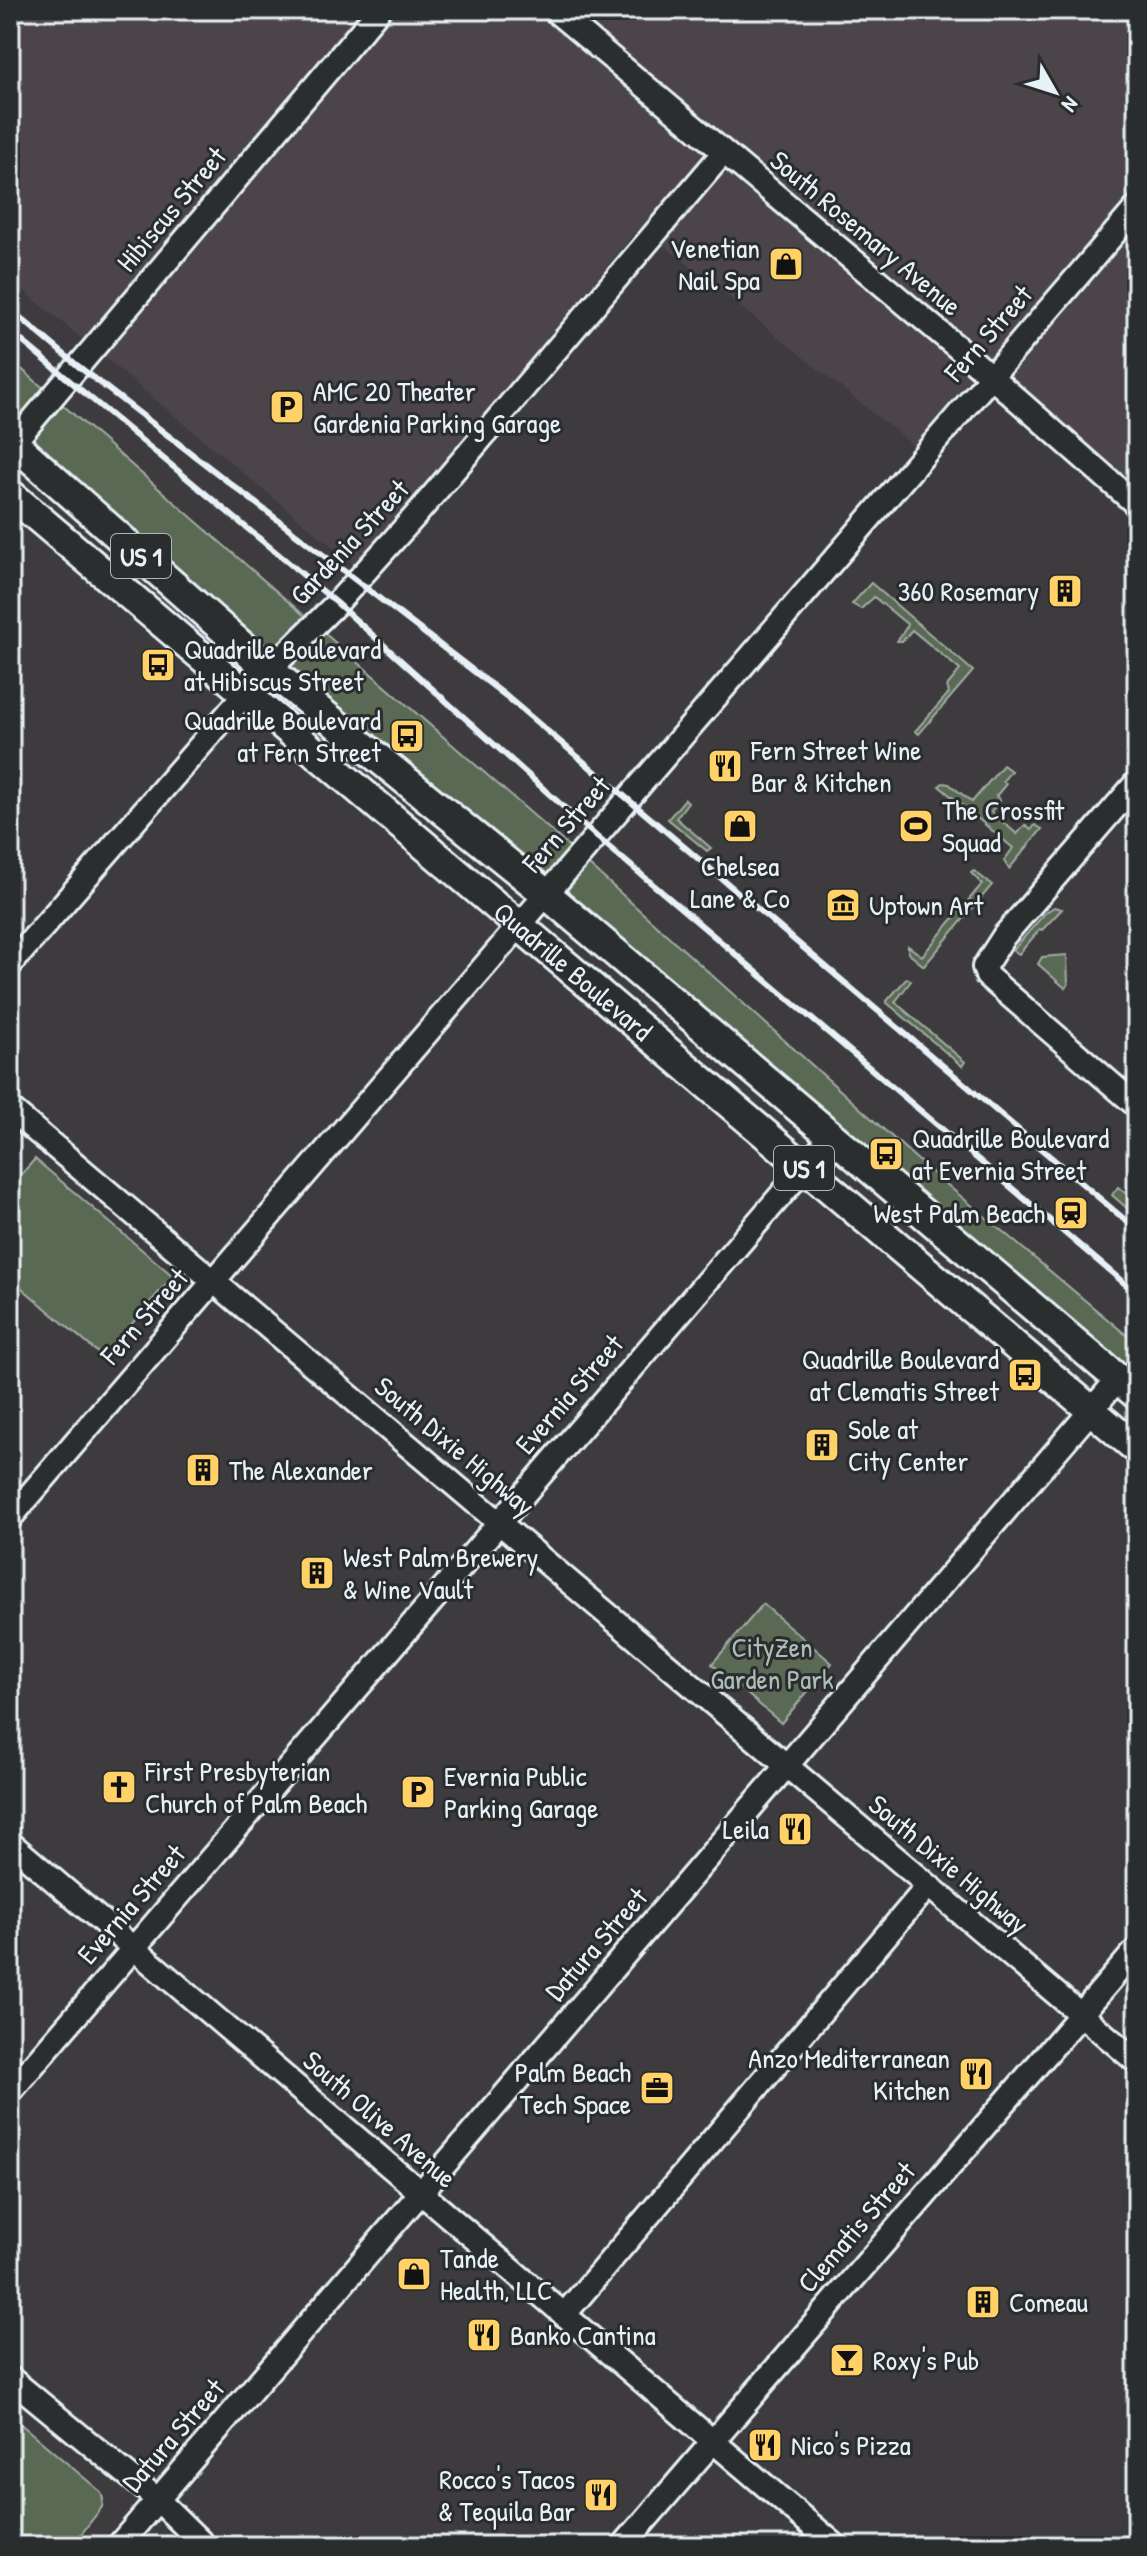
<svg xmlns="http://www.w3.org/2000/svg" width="1147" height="2556" font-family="'Patrick Hand',sans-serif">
	<rect width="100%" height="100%" fill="#3e3b3e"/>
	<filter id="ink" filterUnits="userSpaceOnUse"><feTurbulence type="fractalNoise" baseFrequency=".0125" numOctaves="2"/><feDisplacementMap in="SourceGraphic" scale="16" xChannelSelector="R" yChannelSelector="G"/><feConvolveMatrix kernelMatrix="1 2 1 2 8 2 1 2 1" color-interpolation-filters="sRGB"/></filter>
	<g filter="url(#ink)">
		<path fill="#4c454a" d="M10,10H1137V480L1132,487L984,361L914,446L640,226L358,568L10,279Z"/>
		<path fill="#5a6952" stroke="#a1ada5" stroke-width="2" d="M10,359L548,828L920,1162L1137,1344V1380L10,429Z
			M871,583L973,671L919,734L915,731L949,693L947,686L960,670L912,630L902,641H897L908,625L874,597L861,609L852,604Z
			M1003,765L1011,771L1003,781L1006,784L996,796L1000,800L991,812L1017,834L1025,825L1031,830L1035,825L1042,829L1009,869L1004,861L1013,848L939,786L943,783L949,784L972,802Z
			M685,799L688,802L676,818L711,848L707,851L668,819Z
			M974,871L992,885L924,966L908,953V946L922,956L982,884L971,873Z
			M1054,907L1062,909L1042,930L1040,929L1019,954L1013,950L1046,912Z
			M1067,955L1068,985L1065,988L1038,964L1042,957Z
			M907,978L911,981L895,1002L965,1062L962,1066L886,1002Z
			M35,1159L173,1276L103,1357L10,1278V1187Z
			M1118,1187L1137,1203V1217L1112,1195Z
			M763,1604L832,1663L781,1723L712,1664Z
			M10,2415L101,2492L103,2499L102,2507L72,2546H10Z"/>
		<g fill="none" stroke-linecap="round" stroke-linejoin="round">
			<g stroke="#e8f1f8" stroke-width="28">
				<path id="minor" d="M554,10L963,352L1137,505
					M10,447L379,10
					M1137,782L1004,936L984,967L987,976L1137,1106
					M10,965L246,693L337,603L416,515L723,153
					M10,1109L1137,2062
					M10,1518L1137,207
					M10,1843L836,2546
					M10,2092L831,1137
					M564,2315L928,1886
					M10,2378L157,2499L205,2546
					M118,2546L1118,1379
					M623,2546L1137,1949
					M1136,2546L1137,2545"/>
			</g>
			<g stroke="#e8f1f8" stroke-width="34">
				<g id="major">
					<path d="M10,440L268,669L545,893L1137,1395"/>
					<path id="s1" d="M10,494L1137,1449"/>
				</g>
			</g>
			<use href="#minor" stroke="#2a2d2e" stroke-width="22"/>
			<use href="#major" stroke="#2a2d2e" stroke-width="28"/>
			<path stroke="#e8f1f8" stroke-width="6" d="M10,309L78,366L506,696L1137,1230
				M10,331L337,603L597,837L1137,1294"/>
		</g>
	</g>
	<defs>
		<g id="shop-square" transform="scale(1.8)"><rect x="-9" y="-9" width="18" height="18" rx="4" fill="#ffd166" stroke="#2a2d2e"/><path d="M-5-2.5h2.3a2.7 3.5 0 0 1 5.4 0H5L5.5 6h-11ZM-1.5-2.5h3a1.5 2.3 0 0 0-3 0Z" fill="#111"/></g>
		<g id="parking-square" transform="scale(1.8)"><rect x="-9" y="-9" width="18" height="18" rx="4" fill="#ffd166" stroke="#2a2d2e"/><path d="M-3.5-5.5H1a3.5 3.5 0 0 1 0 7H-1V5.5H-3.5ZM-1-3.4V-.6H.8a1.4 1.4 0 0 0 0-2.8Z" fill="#111"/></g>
		<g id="building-square" transform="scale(1.8)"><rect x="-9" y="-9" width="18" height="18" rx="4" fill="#ffd166" stroke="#2a2d2e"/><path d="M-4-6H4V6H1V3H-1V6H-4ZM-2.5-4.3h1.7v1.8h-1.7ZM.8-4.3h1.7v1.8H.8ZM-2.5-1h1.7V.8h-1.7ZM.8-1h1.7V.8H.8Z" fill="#111"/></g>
		<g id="bus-square" transform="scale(1.8)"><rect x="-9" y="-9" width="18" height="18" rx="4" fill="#ffd166" stroke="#2a2d2e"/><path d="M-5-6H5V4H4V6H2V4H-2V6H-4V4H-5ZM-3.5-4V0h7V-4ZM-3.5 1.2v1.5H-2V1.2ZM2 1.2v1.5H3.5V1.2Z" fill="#111"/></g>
		<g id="restaurant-square" transform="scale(1.8)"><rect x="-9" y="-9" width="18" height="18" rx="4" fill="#ffd166" stroke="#2a2d2e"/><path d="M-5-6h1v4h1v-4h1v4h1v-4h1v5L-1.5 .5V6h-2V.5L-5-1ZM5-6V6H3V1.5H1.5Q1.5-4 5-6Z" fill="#111"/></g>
		<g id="stadium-square" transform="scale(1.8)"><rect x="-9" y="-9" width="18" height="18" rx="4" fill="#ffd166" stroke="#2a2d2e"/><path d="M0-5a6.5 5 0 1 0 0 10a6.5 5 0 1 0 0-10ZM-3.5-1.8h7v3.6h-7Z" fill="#111"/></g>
		<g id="museum-square" transform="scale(1.8)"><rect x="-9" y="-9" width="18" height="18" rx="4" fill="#ffd166" stroke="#2a2d2e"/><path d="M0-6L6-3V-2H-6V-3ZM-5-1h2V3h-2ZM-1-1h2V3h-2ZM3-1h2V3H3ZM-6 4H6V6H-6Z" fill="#111"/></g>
		<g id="station-square" transform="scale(1.8)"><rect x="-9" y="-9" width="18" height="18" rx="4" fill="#ffd166" stroke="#2a2d2e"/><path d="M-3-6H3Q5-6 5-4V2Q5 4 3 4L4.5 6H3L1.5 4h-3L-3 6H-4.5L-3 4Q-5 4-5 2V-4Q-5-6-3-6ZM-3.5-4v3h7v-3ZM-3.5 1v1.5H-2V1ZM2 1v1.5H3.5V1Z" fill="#111"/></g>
		<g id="church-square" transform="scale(1.8)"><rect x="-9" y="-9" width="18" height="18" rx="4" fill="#ffd166" stroke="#2a2d2e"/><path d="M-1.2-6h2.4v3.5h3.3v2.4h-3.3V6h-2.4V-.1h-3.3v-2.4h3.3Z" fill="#111"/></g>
		<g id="office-square" transform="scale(1.8)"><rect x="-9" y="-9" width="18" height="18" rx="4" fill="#ffd166" stroke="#2a2d2e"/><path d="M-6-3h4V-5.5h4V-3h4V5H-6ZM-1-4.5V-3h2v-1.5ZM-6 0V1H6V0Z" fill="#111"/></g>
		<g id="bar-square" transform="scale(1.8)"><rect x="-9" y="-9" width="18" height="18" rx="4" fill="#ffd166" stroke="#2a2d2e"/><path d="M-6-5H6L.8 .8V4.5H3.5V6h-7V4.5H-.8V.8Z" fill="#111"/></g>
	</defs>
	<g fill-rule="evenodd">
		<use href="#shop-square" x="786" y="264"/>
		<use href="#parking-square" x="287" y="407"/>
		<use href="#building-square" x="1065" y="591"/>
		<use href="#bus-square" x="158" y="665"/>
		<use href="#bus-square" x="407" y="736"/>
		<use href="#restaurant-square" x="725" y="766"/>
		<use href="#shop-square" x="740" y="826"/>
		<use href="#stadium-square" x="916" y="826"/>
		<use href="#museum-square" x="843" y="905"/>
		<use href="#bus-square" x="886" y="1154"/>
		<use href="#station-square" x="1071" y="1213"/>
		<use href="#bus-square" x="1025" y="1375"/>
		<use href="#building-square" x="822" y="1445"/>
		<use href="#building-square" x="203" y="1470"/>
		<use href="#building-square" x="317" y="1573"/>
		<use href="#church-square" x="119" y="1787"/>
		<use href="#parking-square" x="418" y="1792"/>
		<use href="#restaurant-square" x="795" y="1829"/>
		<use href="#restaurant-square" x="976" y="2074"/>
		<use href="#office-square" x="657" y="2088"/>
		<use href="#shop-square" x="414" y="2274"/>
		<use href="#building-square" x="983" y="2302"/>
		<use href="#restaurant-square" x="484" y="2335"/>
		<use href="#bar-square" x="847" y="2360"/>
		<use href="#restaurant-square" x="765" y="2445"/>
		<use href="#restaurant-square" x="601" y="2495"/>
	</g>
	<g text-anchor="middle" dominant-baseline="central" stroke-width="6" stroke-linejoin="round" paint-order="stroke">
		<g fill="#2a2d2e" stroke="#afb6bb" stroke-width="2">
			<rect x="111" y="534" width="60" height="44" rx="6"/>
			<rect x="774" y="1146" width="60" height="44" rx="6"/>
		</g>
		<g font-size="26" font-weight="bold" fill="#e8f1f8">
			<text x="141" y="556">US 1</text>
			<text x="804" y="1168">US 1</text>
		</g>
		<g font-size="28" fill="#e8f1f8" stroke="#2a2d2e">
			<text transform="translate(171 209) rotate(-50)">Hibiscus Street</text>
			<text transform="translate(866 233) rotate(40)">South Rosemary Avenue</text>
			<text transform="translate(988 333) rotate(-49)">Fern Street</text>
			<text transform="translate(349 542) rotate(-47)">Gardenia Street</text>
			<text transform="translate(566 824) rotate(-49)">Fern Street</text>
			<text stroke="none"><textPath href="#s1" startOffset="738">Quadrille Boulevard</textPath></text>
			<text transform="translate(144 1316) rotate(-49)">Fern Street</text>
			<text transform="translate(569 1394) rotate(-49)">Evernia Street</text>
			<text transform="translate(455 1446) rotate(40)">South Dixie Highway</text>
			<text transform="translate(949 1864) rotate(40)">South Dixie Highway</text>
			<text transform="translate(131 1904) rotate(-49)">Evernia Street</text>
			<text transform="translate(596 1944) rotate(-49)">Datura Street</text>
			<text transform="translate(380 2119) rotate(41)">South Olive Avenue</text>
			<text transform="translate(856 2227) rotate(-49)">Clematis Street</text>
			<text transform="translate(173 2435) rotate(-49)">Datura Street</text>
		</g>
		<g font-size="28" fill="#e8f1f8" stroke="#2a2d2e" text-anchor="start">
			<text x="760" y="248" text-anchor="end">Venetian<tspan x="760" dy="32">Nail Spa</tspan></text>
			<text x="313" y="391">AMC 20 Theater<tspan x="313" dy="32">Gardenia Parking Garage</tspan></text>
			<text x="1039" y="591" text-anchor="end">360 Rosemary</text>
			<text x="184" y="649">Quadrille Boulevard<tspan x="184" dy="32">at Hibiscus Street</tspan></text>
			<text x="381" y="720" text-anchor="end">Quadrille Boulevard<tspan x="381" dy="32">at Fern Street</tspan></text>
			<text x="751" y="750">Fern Street Wine<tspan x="751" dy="32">Bar &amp; Kitchen</tspan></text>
			<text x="942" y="810">The Crossfit<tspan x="942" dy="32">Squad</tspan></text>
			<text x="740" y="866" text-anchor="middle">Chelsea<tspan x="740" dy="32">Lane &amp; Co</tspan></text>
			<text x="869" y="905">Uptown Art</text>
			<text x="912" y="1138">Quadrille Boulevard<tspan x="912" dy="32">at Evernia Street</tspan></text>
			<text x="1045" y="1213" text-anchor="end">West Palm Beach</text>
			<text x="999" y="1359" text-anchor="end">Quadrille Boulevard<tspan x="999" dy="32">at Clematis Street</tspan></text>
			<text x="848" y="1429">Sole at<tspan x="848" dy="32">City Center</tspan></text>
			<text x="229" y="1470">The Alexander</text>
			<text x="343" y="1557">West Palm Brewery<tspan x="343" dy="32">&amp; Wine Vault</tspan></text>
			<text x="145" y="1771">First Presbyterian<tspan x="145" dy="32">Church of Palm Beach</tspan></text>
			<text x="444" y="1776">Evernia Public<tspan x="444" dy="32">Parking Garage</tspan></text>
			<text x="769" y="1829" text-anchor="end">Leila</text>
			<text x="950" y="2058" text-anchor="end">Anzo Mediterranean<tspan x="950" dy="32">Kitchen</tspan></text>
			<text x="631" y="2072" text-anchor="end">Palm Beach<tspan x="631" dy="32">Tech Space</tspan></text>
			<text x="440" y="2258">Tande<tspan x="440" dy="32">Health, LLC</tspan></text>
			<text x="1009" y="2302">Comeau</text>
			<text x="510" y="2335">Banko Cantina</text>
			<text x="873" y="2360">Roxy's Pub</text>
			<text x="791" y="2445">Nico's Pizza</text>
			<text x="575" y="2479" text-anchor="end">Rocco's Tacos<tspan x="575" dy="32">&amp; Tequila Bar</tspan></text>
		</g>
		<g font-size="28" fill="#afbbb6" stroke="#2a2d2e">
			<text x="772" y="1647">CityZen<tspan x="772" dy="32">Garden Park</tspan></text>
		</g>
	</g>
	<rect width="1147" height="2556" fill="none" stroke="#2a2d2e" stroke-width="40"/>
	<rect x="20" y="20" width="1107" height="2516" fill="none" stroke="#e8f1f8" stroke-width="3" filter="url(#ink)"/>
	<g transform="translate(1055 92) rotate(129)" stroke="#2a2d2e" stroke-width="6" paint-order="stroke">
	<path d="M0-6L14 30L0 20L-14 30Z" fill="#e8f1f8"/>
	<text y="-12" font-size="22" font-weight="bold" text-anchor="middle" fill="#e8f1f8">N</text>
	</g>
</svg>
